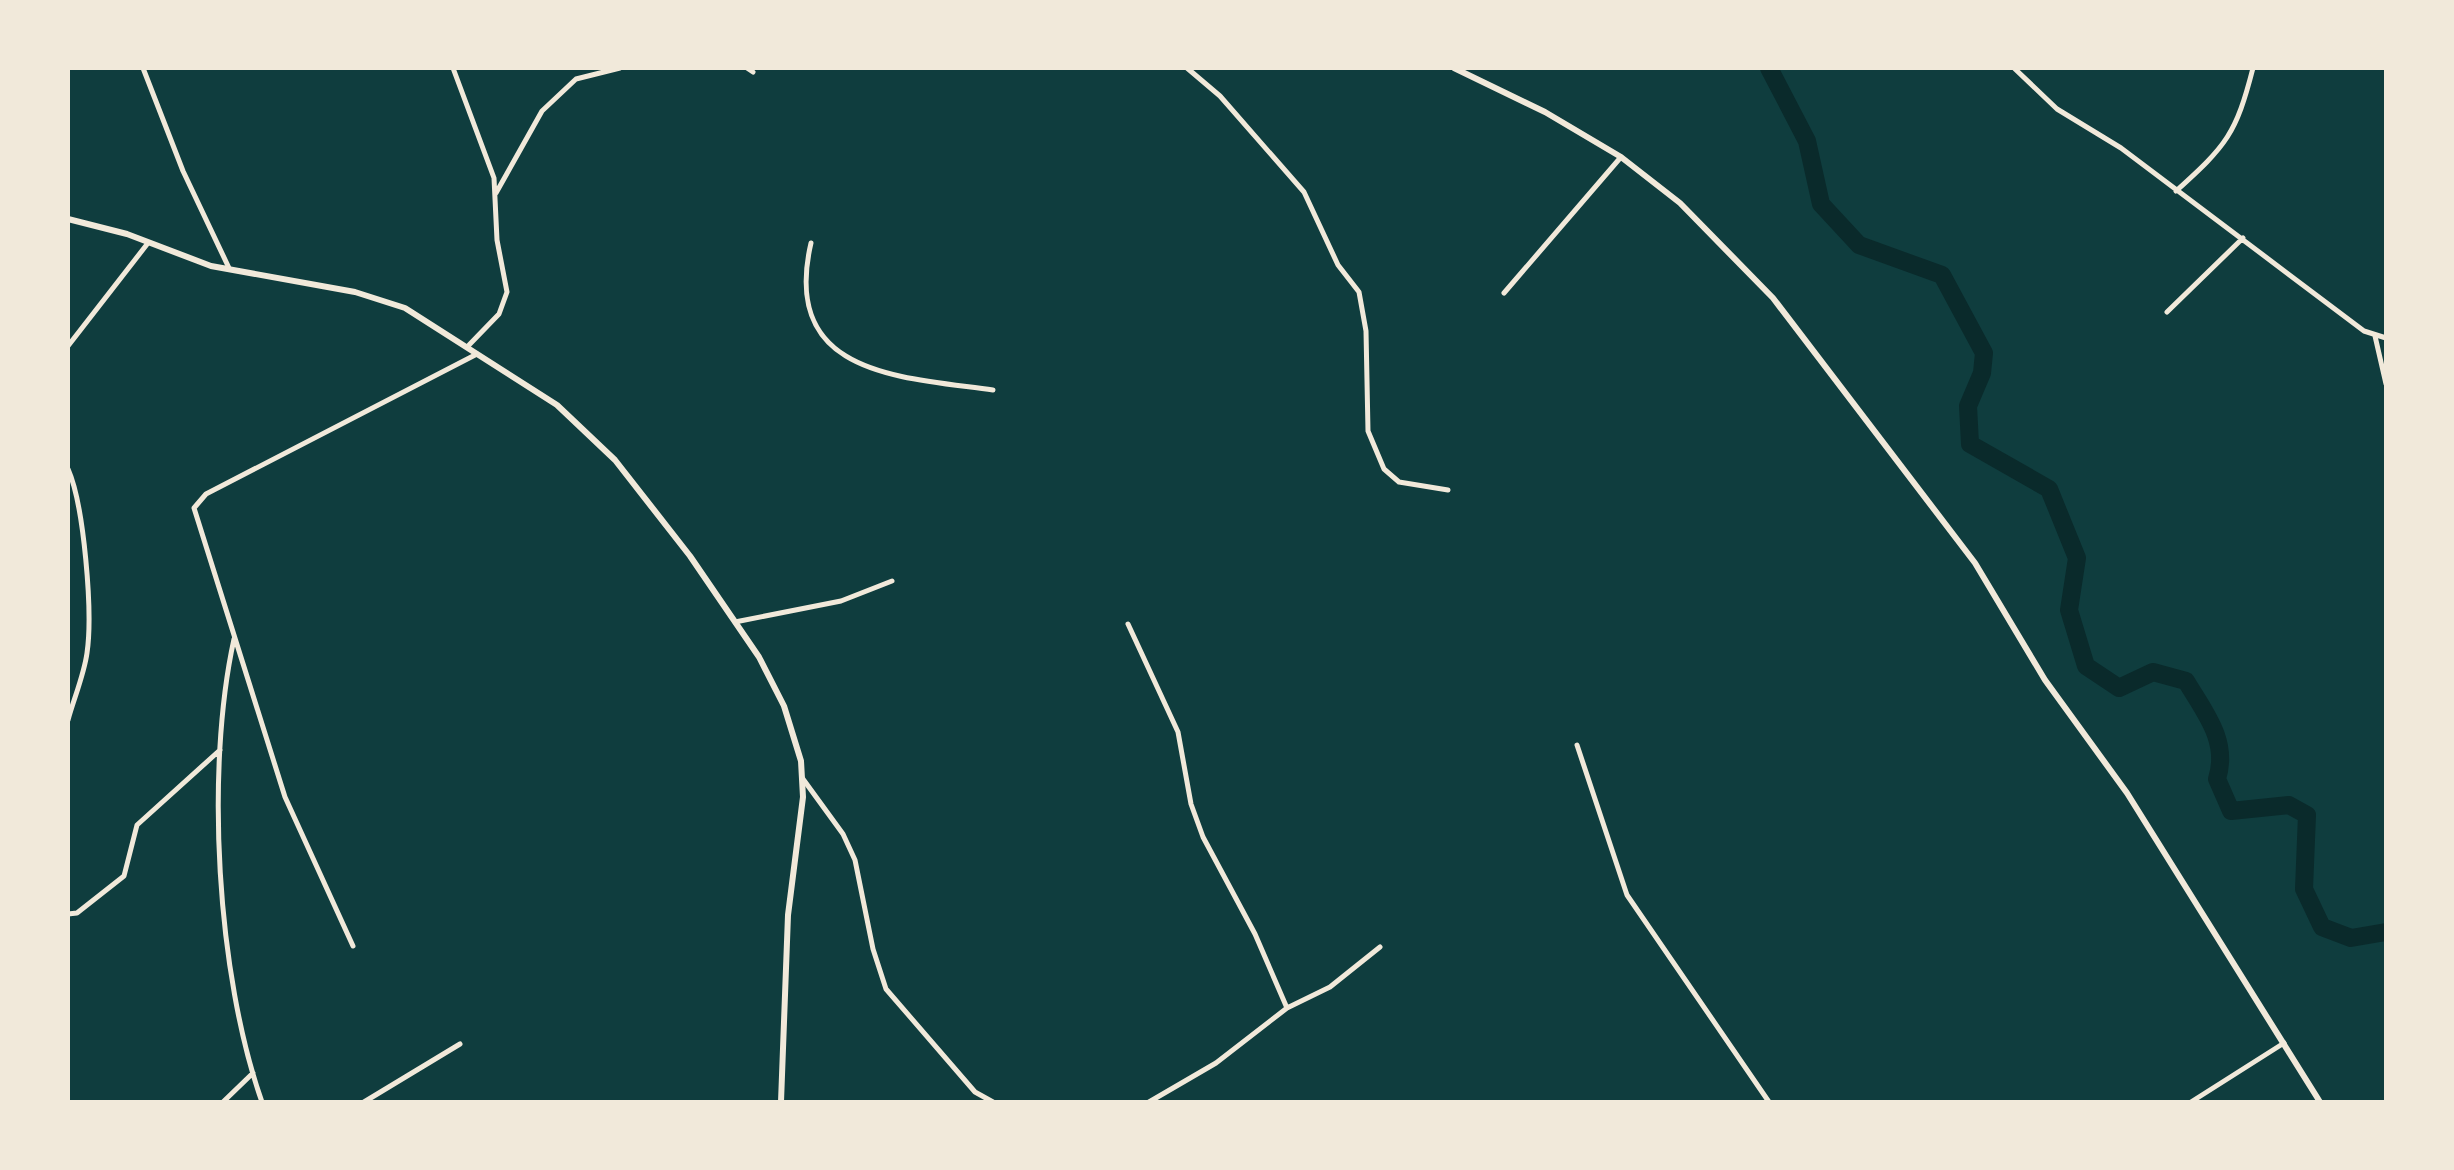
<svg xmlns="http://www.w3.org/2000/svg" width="2454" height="1170" font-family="Literata,serif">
	<rect width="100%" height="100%" fill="#0f3d3e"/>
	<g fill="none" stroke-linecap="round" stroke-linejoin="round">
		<path stroke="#0a2a2b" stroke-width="18" d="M1769,68L1807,141L1821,204L1859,245L1942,275L1984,353L1982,373L1968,406L1970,444L2049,489L2077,558L2069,610L2086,666L2119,688L2153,672L2186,681C2205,713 2229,741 2217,779L2231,811L2289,805L2307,815L2304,889L2322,927L2351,938L2386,932"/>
		<path stroke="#f1e9da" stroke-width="5" d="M143,68L183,171L229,268
			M453,68L494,178L497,240L507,292L499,314L469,345
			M747,68L753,72
			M1187,68L1220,96L1304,192L1338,265L1359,292L1366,331L1368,431L1384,469L1399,482L1448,490
			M2014,68L2057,109L2121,148L2364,331L2386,338
			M2176,191C2227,145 2236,134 2253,68
			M496,193L542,111L576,79L620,68
			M811,243C780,376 901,377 993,390
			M1504,293L1621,157
			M2167,312L2243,238
			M2375,336L2386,384
			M68,346L148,243
			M68,469C84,505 93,612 87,653C84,675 74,698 68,720
			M735,622L841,601L892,581
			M1128,624L1178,732L1191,804L1203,837L1255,934L1287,1008
			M234,639C205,771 217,975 262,1102
			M1577,745L1627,895L1769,1102
			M803,779L843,834L855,860L873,949L886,989L975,1092L993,1102
			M68,914L77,913L124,876L137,825L220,750
			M353,946L285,797L194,508L206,494L477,354
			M223,1102L253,1073
			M364,1102L460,1044
			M1149,1102L1216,1063L1287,1008L1330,987L1380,947
			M2191,1102L2284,1043"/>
		<path stroke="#f1e9da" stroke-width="6" d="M1454,68L1545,112L1621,157L1680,203L1773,298L1975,563L2045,680L2127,793L2320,1102
			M68,219L127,234L211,266L355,292L405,308L557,405L615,460L690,556L759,657L784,706L801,761L803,797L788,915L781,1102"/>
	</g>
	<rect width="2454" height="1170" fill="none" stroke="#f1e9da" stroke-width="140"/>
</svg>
